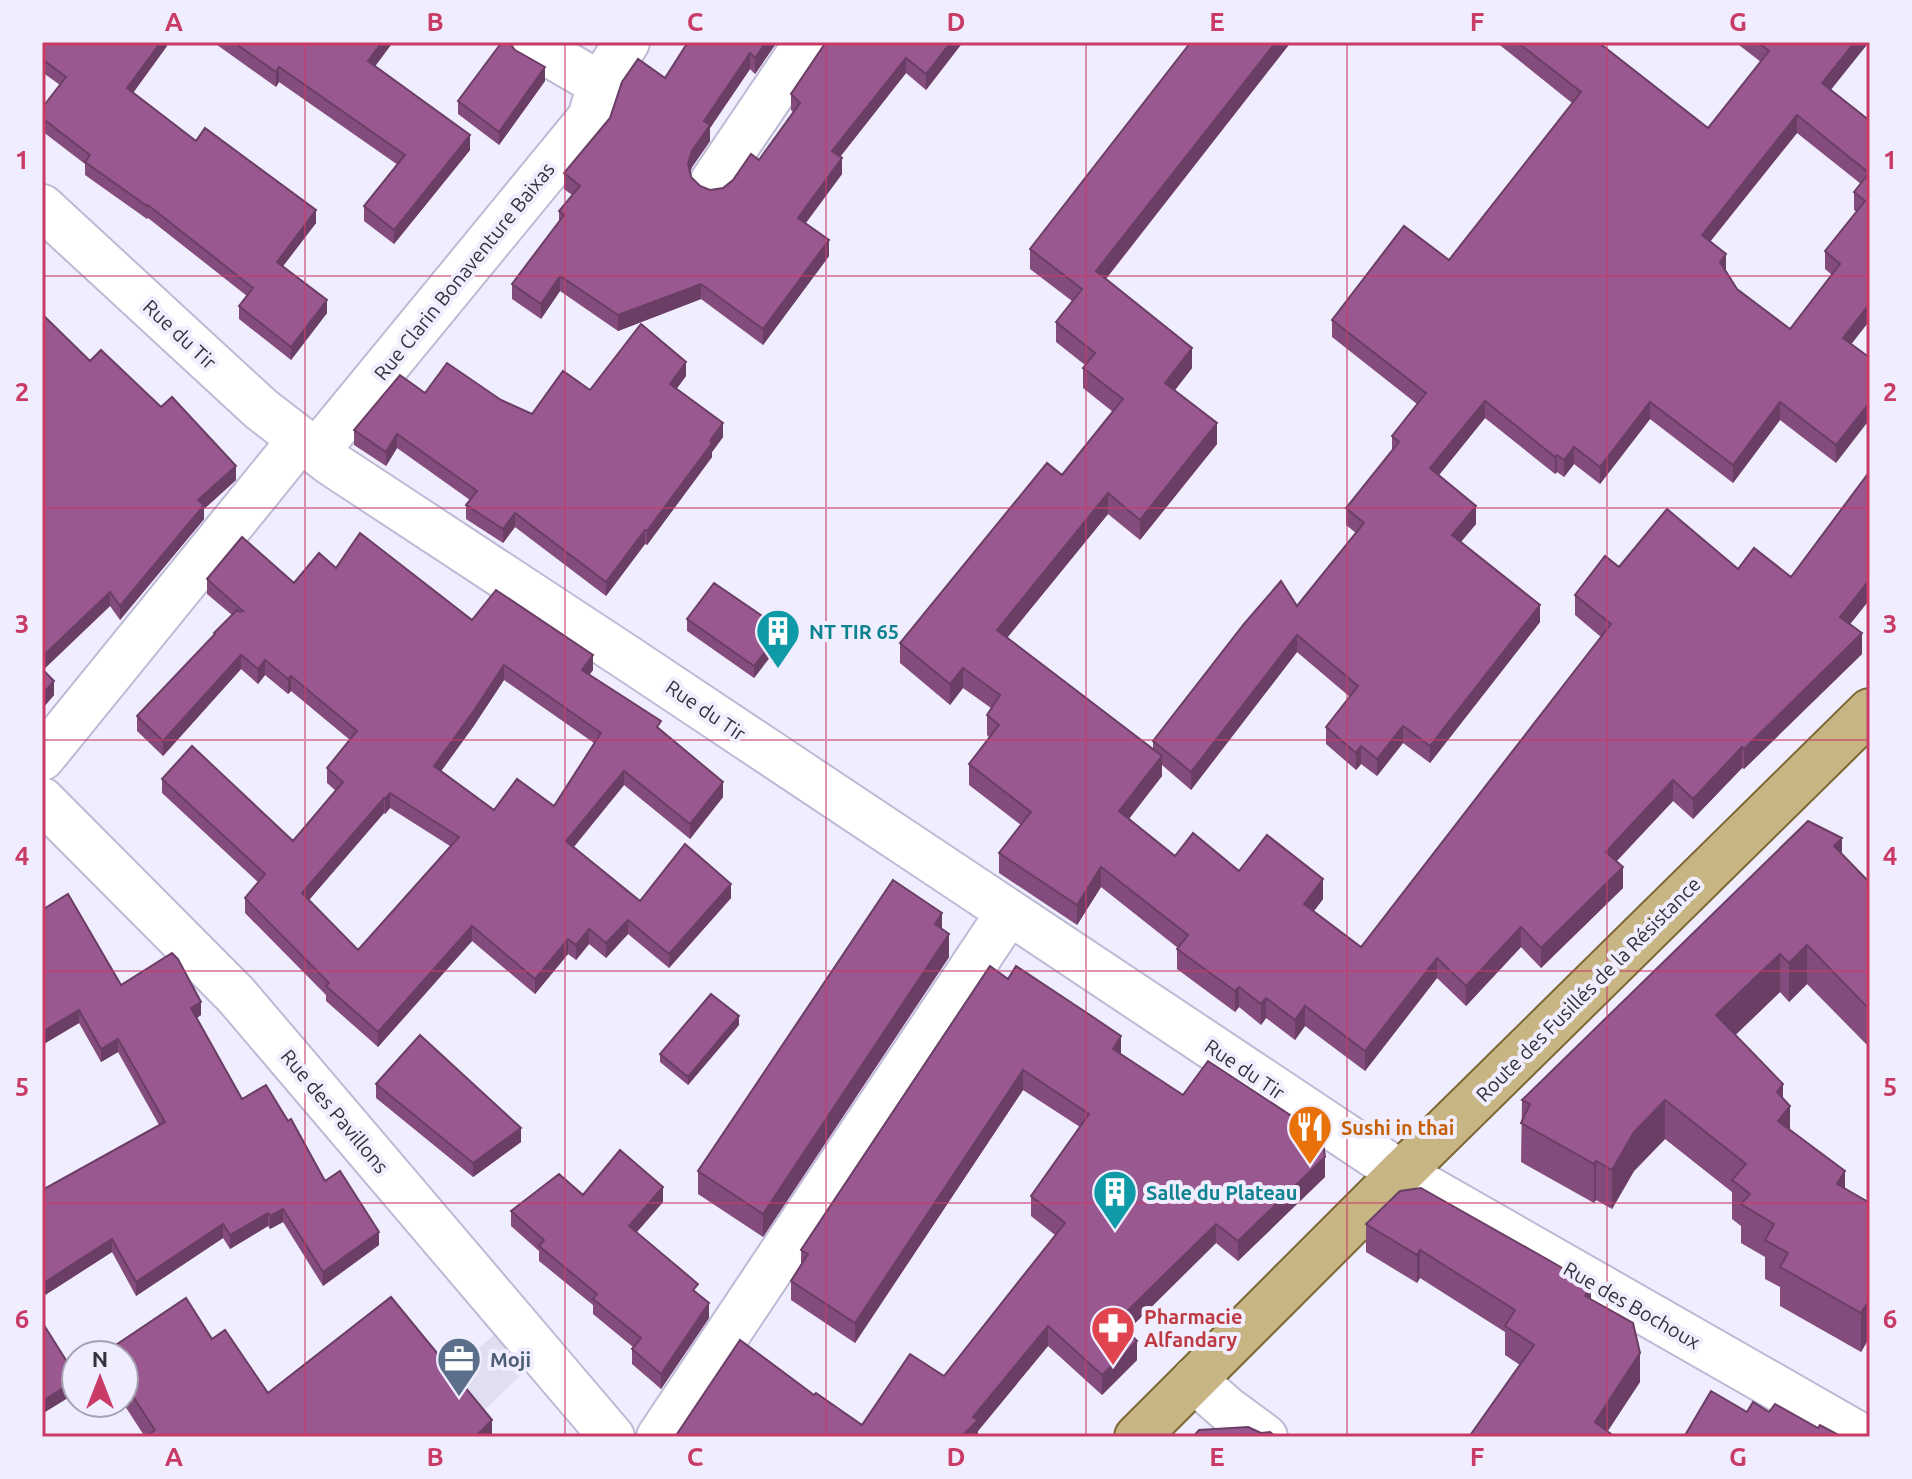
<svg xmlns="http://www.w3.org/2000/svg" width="1912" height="1479" font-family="Ubuntu,sans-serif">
	<rect width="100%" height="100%" fill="#f0edff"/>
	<path fill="#e1def2" d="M496,1333L527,1369L457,1437H375Z"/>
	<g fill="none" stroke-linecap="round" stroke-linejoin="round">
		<g stroke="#beb9d5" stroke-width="48">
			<path id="minor" d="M528,42L600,84
				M713,181L807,42
				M42,207L261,409L331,463L626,657L1401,1173L1863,1437
				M316,452L590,118L600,84L627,42
				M42,758L300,440
				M42,800L236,995L612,1437
				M1194,1380L1227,1409L1265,1437
				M659,1437L1009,912"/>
		</g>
		<g stroke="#7b6734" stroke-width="48">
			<path id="major" d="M1137,1437L1401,1173L1870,711"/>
		</g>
		<use href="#minor" stroke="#fff" stroke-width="44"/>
		<use href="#major" stroke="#c7b583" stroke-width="44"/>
	</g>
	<path fill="#844c7c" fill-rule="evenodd" d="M42,42H167V46L133,93L196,141L316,223L283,266L327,313L291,360L239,319V306L247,296L148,218L147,219L85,175V164L42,131V108L60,85L42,72Z
		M213,42H393L375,66L470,150L394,244L364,221V206L398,165L279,82L276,87Z
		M777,42L755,74L750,69L710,128V141L692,167L690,173L691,177L700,186L710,190L723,188L759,160L794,113L791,110V94L826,42H963L926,90L906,73L840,157L842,174L806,223L829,256L763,345L701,299L618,331L560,291L541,319L512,299V284L559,223V211L572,195L564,189V173L665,78Z
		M1191,42H1291L1106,279L1192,368L1175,390L1217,444L1140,540L1108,514L1007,638L1153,749V741L1297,606L1356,533L1346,525V508L1392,451V436L1417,404L1332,337V320L1449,260L1572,103L1496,42H1598L1708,128L1761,62L1735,42H1869L1830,90L1870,121V320L1851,344L1836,463L1780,420L1733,483L1650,419L1600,484L1574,464L1564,477L1557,472L1555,474L1485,418L1439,475L1476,524L1461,542L1540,622L1430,763L1403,743L1377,776L1361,764L1356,770L1326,744V727L1350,697L1297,652L1191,790L1162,765V776L1129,819L1175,856L1239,871L1323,899L1314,911L1361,947L1601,637L1575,615V595L1619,567L1738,569L1791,577L1870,599L1850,624L1862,654L1744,769L1742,768L1693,819L1673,801L1616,862L1623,888L1541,968L1521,947L1466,1006L1437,978L1365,1071L1305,1026L1295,1040L1266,1018L1261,1025L1239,1007L1235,1012L1177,969V949L1178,948L1101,887L1077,925L999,873V853L1021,825L969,785V764L990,738L987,735V715L991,708L963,688L950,705L900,663V643L1062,475L1113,412L1083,388V368L1085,365L1056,342V322L1072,301L1030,269V249ZM1797,133L1861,184L1854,192V210L1857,212L1825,251V269L1832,275L1790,329L1737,289L1726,272L1710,241Z
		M545,81L499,145L458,114V101Z
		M42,314L90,361L236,480L204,509V519L120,620L110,606L43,670L54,695L42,709Z
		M686,376L676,389L723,437L712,452V457L647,545L645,544L606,596L515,527L503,543L466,519V505L470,500L397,448L386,466L354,445V430L425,393L501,400L532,414L590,390Z
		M336,568L472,620L593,670L589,675L661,731L723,797L690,839L624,785L574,847L640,901L731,898L669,968L628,934L606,958L589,944L576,960L568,954L535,994L472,941L378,1047L326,1001V995L245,913V898L258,882L162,793V779L293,841L336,791L327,783V768L350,740L291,691L288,694L265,675L258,684L241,669L163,756L137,731V716L214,635V633L232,615L207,594V579L294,583ZM504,680L594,743L554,806L494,810L441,771L473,727ZM390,808L450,846L358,950L309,900L384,813L385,814Z
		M687,619L781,641L777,646V648L754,678L687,631Z
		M1842,855L1870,883V1048L1807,984L1789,1002L1780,992L1735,1035L1783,1098L1790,1130L1845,1188L1870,1203V1337L1861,1352L1780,1306V1287L1765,1279V1257L1741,1243V1226L1732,1219V1192L1665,1139L1634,1171L1612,1209L1596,1200L1594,1203L1521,1162L1522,1100Z
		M42,910L121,985L201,1015L197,1018L242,1099L325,1181L379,1245L323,1286L283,1222L270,1229L268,1226L230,1249L223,1238L136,1296L112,1252L42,1297V1190L159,1125L118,1052L101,1062L79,1023L42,1045Z
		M942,929L949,957L763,1237L698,1194V1171Z
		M990,966L1183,1095L1325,1177L1238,1261L1216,1243L1127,1331L1137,1360L1102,1395L1048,1346L978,1431V1437H674L814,1395L862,1425L944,1376L1055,1235L1031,1216V1196L1080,1127L1023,1090L855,1343L791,1300V1281L801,1266V1250Z
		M739,1025L688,1085L660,1062V1054Z
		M376,1084L521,1142L473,1177L376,1098Z
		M583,1195L663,1202L636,1233L698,1294L709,1318L661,1389L632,1364V1349L633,1347L593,1314V1305L539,1261V1251L511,1226V1211Z
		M1366,1224L1591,1299L1640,1382L1607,1431L1520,1365L1505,1355V1332L1420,1278L1417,1283L1366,1252Z
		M212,1339L268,1393L492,1437H145L123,1403H124V1355H104V1353Z"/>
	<path fill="#6b3e65" d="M161,42H167V46L127,101V88Z
		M382,42H393L368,76V61Z
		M766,42H777L755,74V58Z
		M951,42H963L926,90V74Z
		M1276,42H1291L1096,291V271Z
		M1855,42H1869L1822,101V83Z
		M750,53V69L710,128V141L692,167L688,178V163L704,121Z
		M906,58V73L832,167V151Z
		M279,67V82L276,87V72Z
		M545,67V81L499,145V132Z
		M1797,115V133L1702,252V235Z
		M470,135V150L394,244V230Z
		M842,158V174L798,233V218Z
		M316,210V223L277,274V262Z
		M829,240V256L763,345V329Z
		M1726,254V271L1720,262Z
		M560,276V291L541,319V304Z
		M701,284V299L618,331V315Z
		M327,300V313L291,360V347Z
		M1870,303V320L1843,355V338Z
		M1192,348V368L1165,403V383Z
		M686,362V376L670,398V384Z
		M1485,401V418L1430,486V468Z
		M1650,402V419L1600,484V467Z
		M1780,402V420L1733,483V465Z
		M1870,402V419L1836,463V445Z
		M723,423V437L712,452V457L647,545V531Z
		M1217,423V444L1140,540V520Z
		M397,434V448L386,466V452Z
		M1574,447V464L1564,477V460Z
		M1557,455V472L1555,474V457Z
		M236,466V480L204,509V519L120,620V606L198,500Z
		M1108,493V514L997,650V630Z
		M1476,506V524L1452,552V535Z
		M515,513V527L503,543V529Z
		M645,530V544L606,596V582Z
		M1870,579V599L1840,637V617Z
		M110,592V606L42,671V657Z
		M1540,605V622L1430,763V746Z
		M781,629V641L777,646V648L754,678V666Z
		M1862,633V654L1744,769V749Z
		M1297,635V652L1191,790V772Z
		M241,655V669L163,756V741Z
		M593,655V670L582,685V670Z
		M265,660V675L258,684V669Z
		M504,665V680L473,727L434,781V766Z
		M963,668V688L950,705V684Z
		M291,676V691L288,694V679Z
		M54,681V695L42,709V695Z
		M1403,726V743L1377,776V759Z
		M1361,746V764L1356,770V753Z
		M1742,747V768L1693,819V799Z
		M1162,756V776L1119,831V811Z
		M624,771V785L566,856V841Z
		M1673,780V801L1606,872V852Z
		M723,782V797L690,839V824Z
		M390,793V808L385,814V799Z
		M384,798V813L302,908V893Z
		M1842,838V877L1834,846Z
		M1101,867V887L1077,925V905Z
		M1623,867V888L1541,968V948Z
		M1323,879V899L1304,924V904Z
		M731,884V898L669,968V954Z
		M942,913V936L935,924Z
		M628,920V934L606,958V943Z
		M472,926V941L378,1047V1032Z
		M1521,927V947L1466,1006V986Z
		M589,929V944L576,960V945Z
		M949,934V957L763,1237V1214Z
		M568,939V954L535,994V979Z
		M1807,945V984L1789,1002V963Z
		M1780,954V992L1716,1054V1015Z
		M1437,958V978L1365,1071V1051Z
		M1239,987V1007L1235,1012V991Z
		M1266,998V1018L1261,1025V1004Z
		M201,1002V1015L191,1022V1008Z
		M1305,1006V1026L1295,1040V1020Z
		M79,1010V1023L42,1045V1032Z
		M739,1016V1025L688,1085V1077Z
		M1121,1036V1055L1113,1049Z
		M118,1039V1052L101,1062V1049Z
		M1023,1070V1090L855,1343V1323Z
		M1783,1084V1115L1790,1106V1145L1778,1159L1777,1092Z
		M1665,1100V1139L1634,1171L1612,1209V1170L1634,1132Z
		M521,1128V1142L473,1177V1163Z
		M1325,1157V1177L1238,1261V1241Z
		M1596,1161V1200L1594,1203V1164Z
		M1845,1171V1210L1837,1184Z
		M663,1187V1202L629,1241V1226Z
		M283,1209V1222L270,1229V1216Z
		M268,1213V1226L230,1249V1235Z
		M223,1224V1238L136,1296V1282Z
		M1216,1224V1243L1117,1341V1321Z
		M379,1232V1245L323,1286V1272Z
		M112,1239V1252L42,1297V1284Z
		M1420,1250V1278L1417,1283V1255Z
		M1591,1286V1315L1585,1296Z
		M1869,1298V1337L1861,1352V1313Z
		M709,1303V1318L661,1389V1374Z
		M1048,1326V1346L978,1431V1437H961L973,1417Z
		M1137,1341V1360L1102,1395V1375Z
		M1640,1353V1382L1604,1437L1595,1422Z
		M76,1380V1393L42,1414V1401Z
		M492,1420V1437H475Z"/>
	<path fill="#995890" stroke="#6b3e65" stroke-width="2" fill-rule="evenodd" d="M42,42H161L127,88L196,141L205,128L316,210L277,262L327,300L291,347L239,306L253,288L148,205L147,206L85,162L90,155L42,118V108L66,77L42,59Z
		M233,42H382L368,61L470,135L394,230L364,206L405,155L279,67L276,72Z
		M502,42H509L515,50L545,67L499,132L458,101Z
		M688,42H766L755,58L750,53L704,121L710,125L692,151L688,163L691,177L700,186L710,190L723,188L733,180L751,154L759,160L800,103L791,94L826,42H951L926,74L906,58L832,151L842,158L798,218L829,240L763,329L701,284L618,315L560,276L541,304L512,284L564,215L559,211L580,186L564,173L610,118L622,82L638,59L665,78Z
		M1191,42H1276L1096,271L1192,348L1165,383L1217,423L1140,520L1108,493L997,630L1162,756L1119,811L1175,856L1193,833L1239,871L1267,835L1323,879L1304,904L1361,947L1611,624L1575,595L1605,556L1619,567L1667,509L1738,569L1754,548L1791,577L1870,471V579L1840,617L1862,633L1744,749L1742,747L1693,799L1673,780L1606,852L1623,867L1541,948L1521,927L1466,986L1437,958L1365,1051L1305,1006L1295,1020L1266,998L1261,1004L1239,987L1235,991L1177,949L1188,935L1101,867L1077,905L999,853L1031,812L969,764L999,725L987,715L1000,695L963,668L950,684L900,643L1047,463L1062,475L1123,399L1083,368L1095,353L1056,322L1082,289L1030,249Z
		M1517,42H1598L1708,128L1769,51L1757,42H1855L1822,83L1870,121V303L1843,338L1870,358V402L1836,445L1780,402L1733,465L1650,402L1600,467L1574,447L1564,460L1557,455L1555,457L1485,401L1430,468L1476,506L1452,535L1540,605L1430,746L1403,726L1377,759L1361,746L1356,753L1326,727L1358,686L1297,635L1191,772L1153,741L1244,624L1281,581L1297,606L1364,523L1346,508L1399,442L1392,436L1426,393L1332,320L1404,226L1449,260L1581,92ZM1797,115L1869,173L1854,192L1865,201L1825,251L1840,264L1790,329L1737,289L1720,262L1726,254L1702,235Z
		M42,314L90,361L101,350L161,407L172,397L236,466L198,500L204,505L120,606L110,592L42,657Z
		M641,324L686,362L670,384L723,423L710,441L712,443L647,531L645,530L606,582L515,513L503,529L466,505L477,491L397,434L386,452L354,430L400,375L425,393L447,363L501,400L532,414L563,371L590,390Z
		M360,533L472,620L496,590L593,655L582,670L661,721L657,727L723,782L690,824L624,771L566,841L640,901L685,844L731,884L669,954L628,920L606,943L589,929L576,945L568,939L535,979L472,926L378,1032L326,986L329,983L245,898L265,874L162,779L192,746L293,841L343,782L327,768L357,731L291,676L288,679L265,660L258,669L241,655L163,741L137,716L215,634L214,633L237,610L240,612L243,611L207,579L242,537L294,583L319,553L336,568ZM504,665L601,733L554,806L517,779L494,810L434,766L473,712ZM390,793L459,837L358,950L302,893L384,798L385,799Z
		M714,583L781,629L776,636L777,637L754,666L687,619Z
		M42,669L54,681L42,695Z
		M1808,821L1842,838L1834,846L1870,883V1010L1807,945L1789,963L1780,954L1716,1015L1783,1084L1777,1092L1790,1106L1778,1121L1845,1171L1837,1184L1870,1203V1299L1861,1313L1780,1267L1788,1253L1765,1240L1774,1224L1741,1204L1750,1194L1732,1180L1746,1164L1665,1100L1634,1132L1612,1170L1596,1161L1594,1164L1521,1123L1530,1104L1522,1100Z
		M893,880L942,913L935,924L949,934L763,1214L698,1171Z
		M68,894L121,985L172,953L178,959L201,1002L191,1008L242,1099L266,1085L288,1121L291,1119L325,1181L340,1171L379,1232L323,1272L283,1209L270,1216L268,1213L230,1235L223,1224L136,1282L112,1239L42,1284V1190L165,1122L118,1039L101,1049L79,1010L42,1032V910Z
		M990,966L1008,979L1016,966L1084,1011L1121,1036L1113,1049L1183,1095L1208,1061L1322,1136L1325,1157L1238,1241L1216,1224L1117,1321L1137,1341L1102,1375L1048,1326L973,1417L978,1420L961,1437H675L740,1340L814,1395L816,1393L862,1425L910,1354L944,1376L1065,1223L1031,1196L1089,1114L1023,1070L855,1323L791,1281L808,1254L801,1250Z
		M711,994L739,1016L688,1077L660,1054Z
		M420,1035L521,1128L473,1163L376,1084Z
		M620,1150L663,1187L629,1226L698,1284L693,1290L709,1303L661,1374L632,1349L641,1338L593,1299L597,1294L539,1246L544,1240L511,1211L559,1174L583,1195Z
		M1421,1188L1559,1266L1591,1286L1585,1296L1633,1323L1640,1353L1595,1422L1615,1437H1469L1534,1345L1505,1326L1515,1310L1420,1250L1417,1255L1366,1224L1400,1191Z
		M391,1297L492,1420L475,1437H146L155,1430L124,1383V1355H106L104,1353L186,1298L212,1339L225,1330L268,1393Z
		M42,1322L76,1376V1380L42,1401Z
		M1711,1391L1747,1412L1753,1402L1769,1412L1775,1404L1818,1428L1820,1425L1842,1437H1684Z
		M1248,1427L1261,1433L1270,1432L1276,1437H1193L1199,1430Z"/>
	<path fill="none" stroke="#c93b67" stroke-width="2" stroke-opacity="0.55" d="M305,42V1437M565,42V1437M826,42V1437M1086,42V1437M1347,42V1437M1607,42V1437M42,276H1870M42,508H1870M42,740H1870M42,971H1870M42,1203H1870"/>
	<defs>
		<g id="building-pin" transform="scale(2.3)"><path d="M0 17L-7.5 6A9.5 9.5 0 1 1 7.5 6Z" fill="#0f9aa8" stroke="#f0edff"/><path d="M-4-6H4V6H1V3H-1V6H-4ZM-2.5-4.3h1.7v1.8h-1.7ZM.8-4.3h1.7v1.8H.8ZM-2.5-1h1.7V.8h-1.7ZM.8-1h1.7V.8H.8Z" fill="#fff"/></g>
		<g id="restaurant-pin" transform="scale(2.3)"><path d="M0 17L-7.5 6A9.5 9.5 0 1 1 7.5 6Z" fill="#e8710a" stroke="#f0edff"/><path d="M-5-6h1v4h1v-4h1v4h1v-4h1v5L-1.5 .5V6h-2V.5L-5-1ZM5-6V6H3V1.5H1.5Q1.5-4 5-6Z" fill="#fff"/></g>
		<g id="pharmacy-pin" transform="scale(2.3)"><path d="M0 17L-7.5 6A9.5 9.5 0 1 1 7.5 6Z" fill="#e0444e" stroke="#f0edff"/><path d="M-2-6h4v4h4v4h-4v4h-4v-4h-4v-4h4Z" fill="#fff"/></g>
		<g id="office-pin" transform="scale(2.3)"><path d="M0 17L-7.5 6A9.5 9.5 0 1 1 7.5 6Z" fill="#5c6f8a" stroke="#f0edff"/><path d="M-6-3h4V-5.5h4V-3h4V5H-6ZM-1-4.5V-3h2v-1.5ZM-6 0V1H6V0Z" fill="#fff"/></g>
	</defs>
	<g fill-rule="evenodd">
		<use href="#building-pin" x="778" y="631"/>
		<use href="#restaurant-pin" x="1310" y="1127"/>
		<use href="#building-pin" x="1115" y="1192"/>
		<use href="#pharmacy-pin" x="1113" y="1328"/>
		<use href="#office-pin" x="459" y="1359"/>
	</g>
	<g text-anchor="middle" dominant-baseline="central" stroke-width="8" stroke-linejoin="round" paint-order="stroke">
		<g font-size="20" fill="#33313c" stroke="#f0edff">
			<text transform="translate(464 271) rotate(-51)">Rue Clarin Bonaventure Baixas</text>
			<text transform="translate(180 334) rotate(43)">Rue du Tir</text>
			<text transform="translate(706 710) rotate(34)">Rue du Tir</text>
			<text transform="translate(1588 989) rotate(-45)">Route des Fusillés de la Résistance</text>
			<text transform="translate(1245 1069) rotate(34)">Rue du Tir</text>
			<text transform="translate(335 1111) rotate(50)">Rue des Pavillons</text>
			<text transform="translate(1632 1305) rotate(30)">Rue des Bochoux</text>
		</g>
		<g font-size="20" font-weight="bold" fill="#0d838f" stroke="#f0edff" text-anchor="start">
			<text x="809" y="631">NT TIR 65</text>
			<text x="1146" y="1192">Salle du Plateau</text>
		</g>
		<g font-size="20" font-weight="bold" fill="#c56008" stroke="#f0edff" text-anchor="start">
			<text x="1341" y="1127">Sushi in thai</text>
		</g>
		<g font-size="20" font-weight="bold" fill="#be3a42" stroke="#f0edff" text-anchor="start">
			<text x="1144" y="1316">Pharmacie<tspan x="1144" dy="23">Alfandary</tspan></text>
		</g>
		<g font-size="20" font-weight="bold" fill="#4e5e75" stroke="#f0edff" text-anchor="start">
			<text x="490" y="1359">Moji</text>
		</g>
	</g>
	<rect width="1912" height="1479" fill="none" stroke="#f0edff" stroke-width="88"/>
	<g transform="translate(100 1379)"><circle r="38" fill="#f0edff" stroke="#a4a2b1" stroke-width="2"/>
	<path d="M0-6L14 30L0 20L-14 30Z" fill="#c93b67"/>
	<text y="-12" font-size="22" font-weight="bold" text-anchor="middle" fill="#33313c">N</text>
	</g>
	<rect x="44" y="44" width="1824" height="1391" fill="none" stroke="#c93b67" stroke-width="3"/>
	<g font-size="26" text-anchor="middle" font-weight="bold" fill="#c93b67">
		<text x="174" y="31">A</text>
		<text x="435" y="31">B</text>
		<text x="695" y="31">C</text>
		<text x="956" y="31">D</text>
		<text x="1217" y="31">E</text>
		<text x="1477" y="31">F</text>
		<text x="1738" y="31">G</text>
		<text x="22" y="169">1</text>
		<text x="1890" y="169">1</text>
		<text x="22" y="401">2</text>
		<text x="1890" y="401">2</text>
		<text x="22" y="633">3</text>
		<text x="1890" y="633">3</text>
		<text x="22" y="865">4</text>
		<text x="1890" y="865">4</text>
		<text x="22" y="1096">5</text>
		<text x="1890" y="1096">5</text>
		<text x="22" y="1328">6</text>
		<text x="1890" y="1328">6</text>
		<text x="174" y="1466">A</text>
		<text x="435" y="1466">B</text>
		<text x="695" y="1466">C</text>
		<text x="956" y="1466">D</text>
		<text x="1217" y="1466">E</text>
		<text x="1477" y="1466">F</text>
		<text x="1738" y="1466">G</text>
	</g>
</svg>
